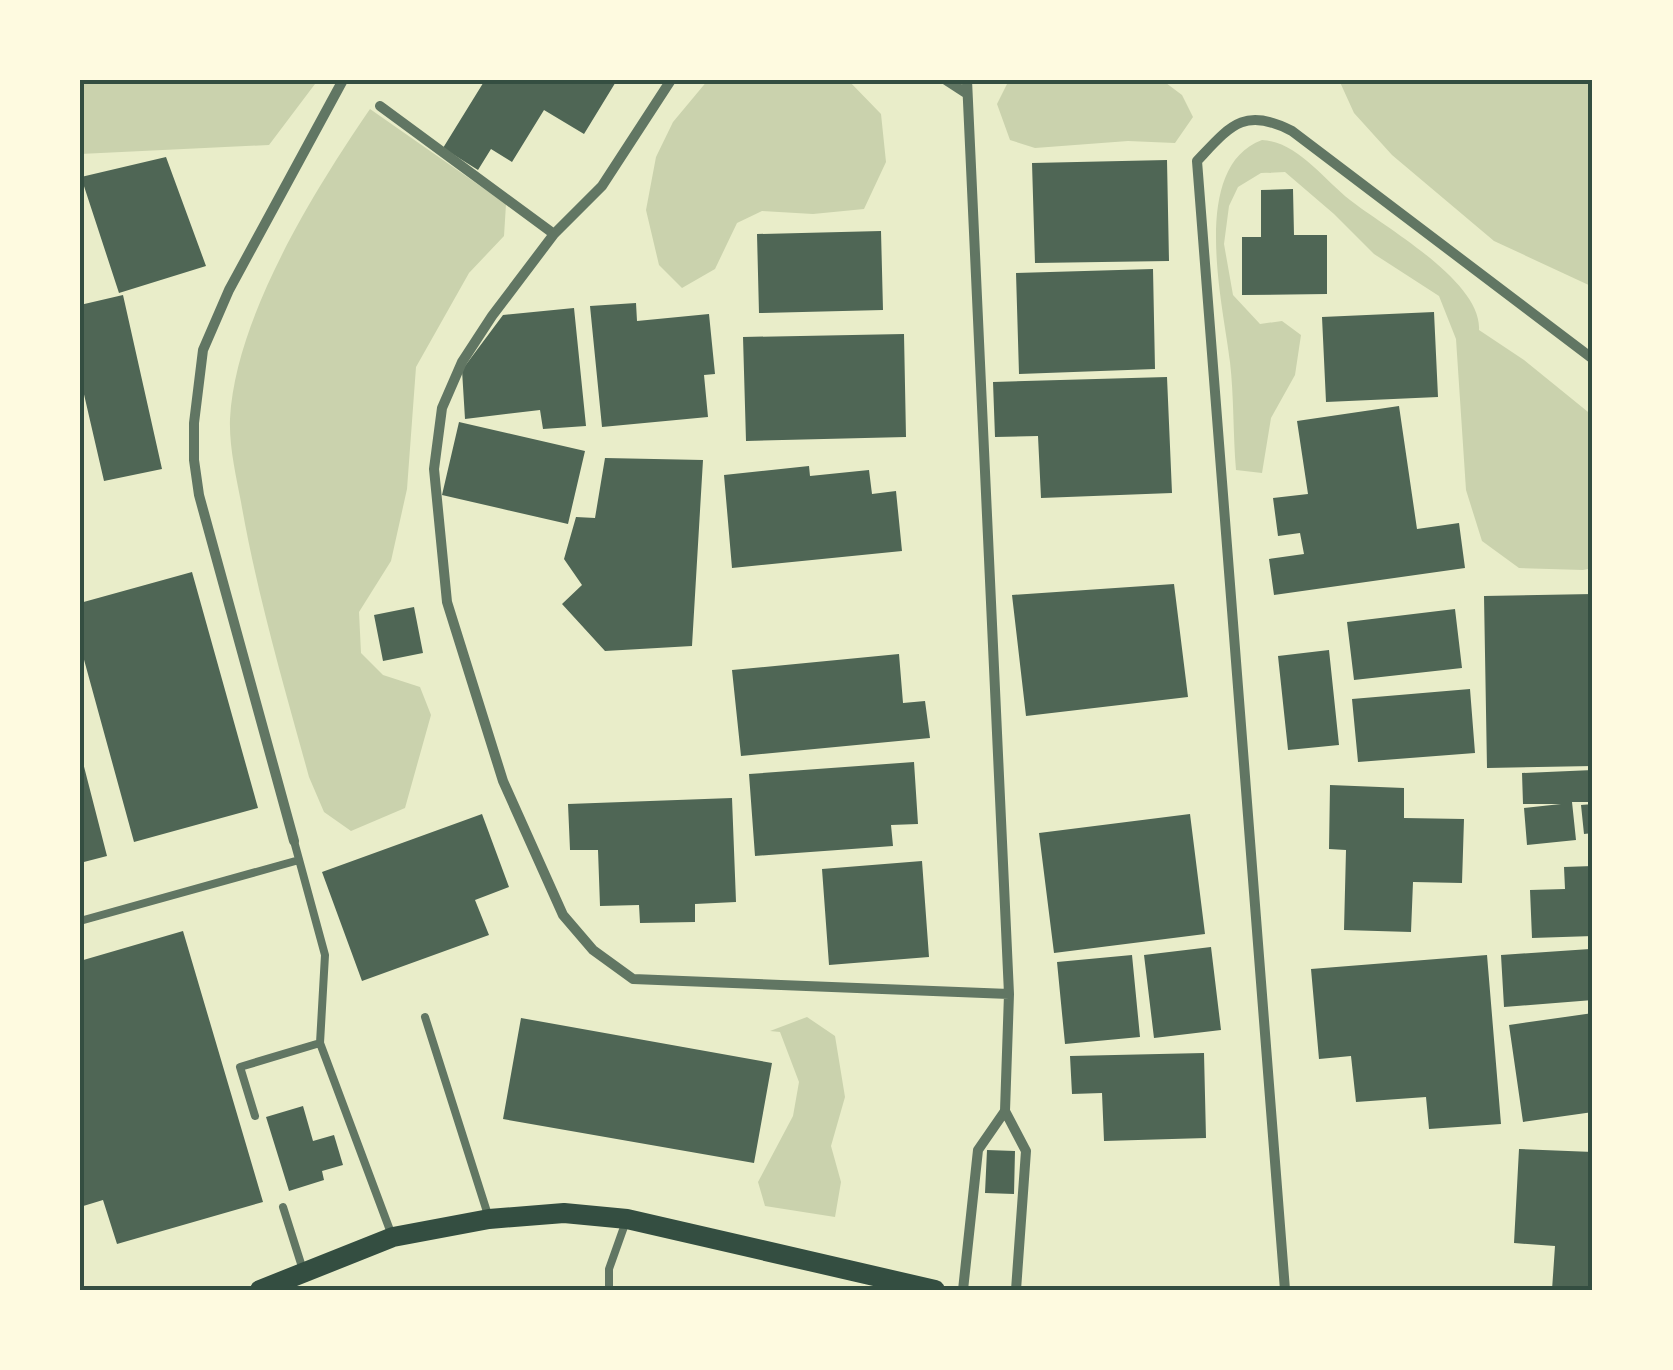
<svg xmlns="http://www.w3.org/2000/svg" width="1673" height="1370" font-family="'PT Serif',serif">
	<rect width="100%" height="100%" fill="#e9edc9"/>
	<path fill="#cad2ad" d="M80,80H318L269,145L80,154Z
		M708,80H848L881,114L886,162L864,209L813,214L762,211L737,223L715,269L682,288L659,265L646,210L656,157L673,122Z
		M1009,80H1162L1182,95L1193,117L1175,143L1128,141L1035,148L1010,140L997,104Z
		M1339,80H1593V287L1494,241L1392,155L1354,113Z
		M370,109L506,204L504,236L469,273L416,367L407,489L391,561L359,612L361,653L383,675L420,687L431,715L405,808L351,831L324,812L309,777C284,686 257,594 241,502C236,476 229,446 230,419C235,318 314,191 370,109Z
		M1262,140C1298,142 1323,179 1350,200C1384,227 1482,281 1479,330L1524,360L1593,416V568L1583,570L1519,568L1482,541L1466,490L1456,339L1439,296L1374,254L1334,214L1285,172L1261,173L1238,187L1229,206L1224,244L1233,295L1260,324L1282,321L1301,335L1295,375L1271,418L1262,473L1236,470C1233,434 1234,397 1230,362C1223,303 1189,167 1262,140Z
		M807,1017L835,1036L845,1097L831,1146L841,1182L835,1217L765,1206L758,1182L793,1116L799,1082L780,1032L770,1031Z"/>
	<path fill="#4f6655" d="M485,80H617L584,134L544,110L512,162L491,149L478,170L443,148Z
		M166,157L206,266L119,293L81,177Z
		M1167,160L1169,261L1035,263L1032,163Z
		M1293,189L1294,235H1327V294L1242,295V237H1261V190Z
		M881,231L883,310L759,313L757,234Z
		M1153,269L1155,369L1019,374L1016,273Z
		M123,295L162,469L104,481L80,377V305Z
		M636,303L637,321L709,314L715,374L704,375L708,417L602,427L590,306Z
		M574,308L586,426L543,429L540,410L465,419L462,370L503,315Z
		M1434,312L1438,397L1326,402L1322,317Z
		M904,334L906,437L746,441L743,337Z
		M1167,377L1172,493L1041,498L1038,436L995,437L993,382Z
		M1399,406L1417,529L1459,523L1465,568L1274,595L1269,559L1304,554L1300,533L1278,536L1273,498L1308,494L1297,421Z
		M459,422L585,451L568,524L442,495Z
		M605,458L703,460L692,646L605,651L562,604L582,585L564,559L576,517L595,518Z
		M809,466L810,476L869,470L872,494L896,491L902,551L732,568L724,475Z
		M192,572L258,808L134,842L80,645V603Z
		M1174,584L1188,697L1026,716L1012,595Z
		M1593,594V766L1487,768L1484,596Z
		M414,607L423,653L383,661L374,615Z
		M1455,609L1462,668L1354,680L1347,622Z
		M1329,650L1339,745L1288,750L1278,656Z
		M899,654L903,703L925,701L930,738L741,756L732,670Z
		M1470,689L1475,753L1358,762L1352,699Z
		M80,751L107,856L80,863Z
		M914,762L918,824L891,825L893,846L755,856L749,774Z
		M1593,770V802H1572L1576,840L1527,845L1524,808L1561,804H1523L1522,773Z
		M1330,785L1404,788V818L1464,819L1462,883L1413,882L1411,932L1344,930L1346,850L1329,849Z
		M732,798L736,902L695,904V922L640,923L639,905L600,906L598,850H570L568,804Z
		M1593,804V833L1584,834L1581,805Z
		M482,814L509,887L475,900L489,935L362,981L322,872Z
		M1190,814L1205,934L1054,953L1039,833Z
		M922,861L929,957L829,965L822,869Z
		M1593,866V936L1532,938L1530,890L1565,889L1564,867Z
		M183,931L263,1202L117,1244L103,1200L80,1207V961Z
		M1211,947L1221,1030L1154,1038L1144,955Z
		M1590,949L1593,1000L1504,1007L1501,955Z
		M1132,955L1140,1037L1065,1044L1057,962Z
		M1487,955L1501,1124L1429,1129L1426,1097L1356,1102L1351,1056L1319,1059L1311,969Z
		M1593,1013V1112L1523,1122L1509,1025Z
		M521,1018L772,1063L754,1163L503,1119Z
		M1204,1053L1206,1138L1104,1141L1102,1093L1072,1094L1070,1056Z
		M303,1106L313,1141L334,1135L343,1165L322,1171L324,1180L289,1191L266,1117Z
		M1519,1149L1593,1152V1290H1552L1555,1246L1514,1243Z
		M987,1150L1015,1151L1014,1194L985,1193Z"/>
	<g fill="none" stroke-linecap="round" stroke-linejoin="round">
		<path stroke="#617663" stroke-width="8" d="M294,841L325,955L320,1043L391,1233
			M80,921L299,860
			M425,1017L488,1215
			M255,1116L240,1067L320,1043
			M283,1207L303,1270
			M609,1290V1269L625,1224"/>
		<path stroke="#617663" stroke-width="10" d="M671,80L602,186L554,234L492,316L462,362L442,408L434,469L447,602L503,781L563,915L593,950L633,979L1009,994
			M946,80L966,93
			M967,80L1009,994L1005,1111L1026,1151L1016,1290
			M380,106L554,234
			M294,841L199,495L194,460V423L203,350L229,290L343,80
			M963,1290L978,1150L1005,1111
			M1285,1290L1197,161C1230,126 1244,106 1292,131L1593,359"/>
		<path stroke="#344e41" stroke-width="20" d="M260,1290L393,1237L489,1219L564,1213L627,1219L935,1290"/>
	</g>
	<rect width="1673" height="1370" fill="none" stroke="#fefae0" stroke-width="165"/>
	<rect x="82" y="82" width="1508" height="1206" fill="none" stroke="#344e41" stroke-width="4"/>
</svg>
